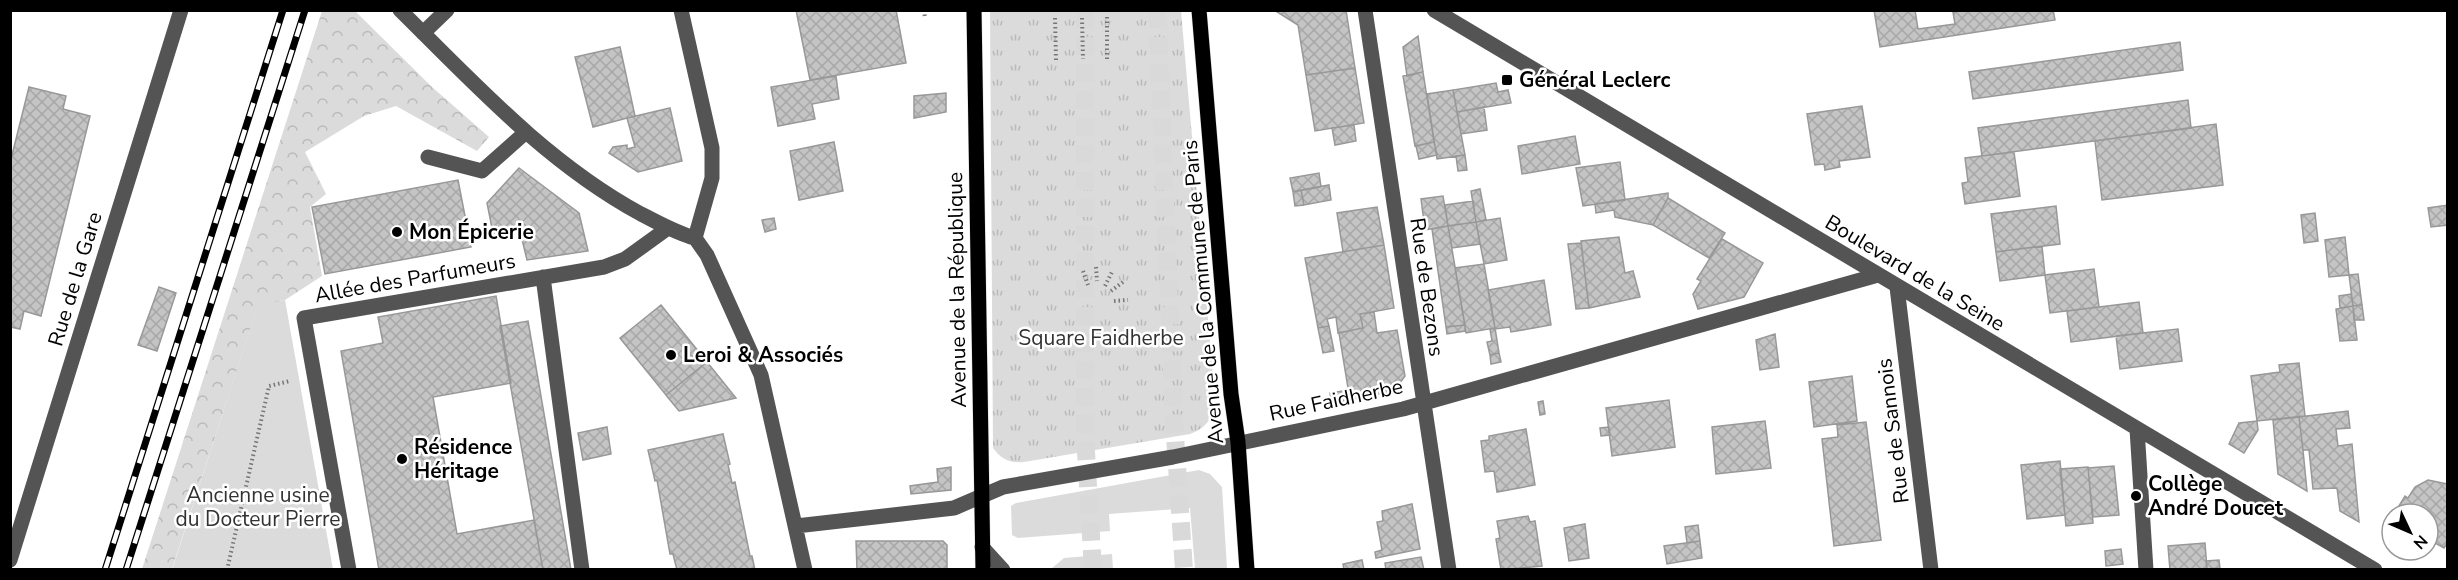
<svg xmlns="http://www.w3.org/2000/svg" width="2458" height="580" font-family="'Nunito Sans',sans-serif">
	<defs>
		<pattern id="forest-crowns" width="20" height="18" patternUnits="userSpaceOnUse" patternTransform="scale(1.5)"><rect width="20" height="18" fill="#dbdbdb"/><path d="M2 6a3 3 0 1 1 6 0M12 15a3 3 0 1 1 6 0" fill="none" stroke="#bababa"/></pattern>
		<pattern id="park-tufts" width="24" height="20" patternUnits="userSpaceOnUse" patternTransform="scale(1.5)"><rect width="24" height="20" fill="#dbdbdb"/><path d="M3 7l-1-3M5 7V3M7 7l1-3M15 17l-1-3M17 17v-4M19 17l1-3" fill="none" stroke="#bababa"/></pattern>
		<pattern id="building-cross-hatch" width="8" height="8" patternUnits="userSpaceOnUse" patternTransform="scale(1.5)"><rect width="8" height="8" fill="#c4c4c4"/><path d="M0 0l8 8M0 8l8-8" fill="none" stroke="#a7a7a7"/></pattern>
	</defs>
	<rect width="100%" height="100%" fill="#fff"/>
	<path fill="#dbdbdb" d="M285,300L333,569L172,570L258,304Z
		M1199,470L1210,474L1222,487L1227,569H1195L1190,508L1109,514L1110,531L1018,538L1012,535L1011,506L1016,503Z
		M1112,554L1113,569H1051L1064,558Z"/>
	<path fill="url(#forest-crowns)" d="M322,11H355L432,87L489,137L477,151L396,106L364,116L305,152L326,194L310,207L322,276L285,300L258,305L172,569H142Z"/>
	<path fill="url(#park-tufts)" d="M990,11H1181L1213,376C1212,404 1220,422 1190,434L1024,462C1010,463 1002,460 993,448Z"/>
	<path fill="url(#building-cross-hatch)" stroke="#989898" stroke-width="1.5" d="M796,10H896L906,63L810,80Z
		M1274,10H1346L1355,68L1306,75L1298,25Z
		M1874,10H1915L1918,29L1955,24L1953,12L1965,10H2053L2055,20L1880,47Z
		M1418,36L1423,72L1407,76L1403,47Z
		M2180,42L2183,70L1973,99L1969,72Z
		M620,47L635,116L593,127L575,57Z
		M1355,68L1364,123L1315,131L1306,75Z
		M1423,72L1434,142L1415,146L1403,76Z
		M836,76L839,99L812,104L815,119L778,126L771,87Z
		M1496,83L1498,92L1508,90L1511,103L1457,112L1453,90Z
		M29,87L66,96L63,109L90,116L41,316L24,311L20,329L10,327V163Z
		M1453,90L1465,155L1437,159L1427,94Z
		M946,93V112L914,118V96Z
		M2188,100L2191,128L1982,156L1978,128Z
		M1862,106L1870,157L1839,161L1840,167L1825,170L1824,164L1815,165L1807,114Z
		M1484,107L1487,130L1461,134L1457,112Z
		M670,108L682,161L638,172L609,153L613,147L627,145V149L635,147L627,118Z
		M2216,124L2223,185L2102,200L2095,141Z
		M1354,125L1356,141L1335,145L1332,128Z
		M1575,136L1580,164L1522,174L1518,146Z
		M834,142L843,191L799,200L790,151Z
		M1434,142L1437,155L1419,159L1416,146Z
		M2014,152L2020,196L1965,204L1962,183L1968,182L1965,158Z
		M1465,155L1467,170L1458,171L1456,156Z
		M1620,162L1625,200L1583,206L1576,168Z
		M519,168L579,213L588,251L527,260L519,227L493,233L487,203Z
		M1319,173L1321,187L1293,192L1290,178Z
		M458,180L471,247L325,274L312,207Z
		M1329,185L1331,200L1304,205L1301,190Z
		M1480,189L1486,220L1476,222L1471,191Z
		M1301,190L1304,205L1295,206L1293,192Z
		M1668,193V198L1653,225L1615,217L1614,210L1596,213L1595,204Z
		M1443,196L1448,226L1425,230L1421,199Z
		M1668,198L1725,233L1709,258L1653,225Z
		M1473,201L1476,222L1448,226L1445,205Z
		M2448,205V225L2431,227L2428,208Z
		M2056,206L2060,244L1996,252L1991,214Z
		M1377,207L1384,245L1343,252L1337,213Z
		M2315,213L2318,241L2304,243L2301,215Z
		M774,218L776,229L765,232L762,220Z
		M1500,218L1507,260L1484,264L1476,222Z
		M1476,222L1480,244L1452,248L1448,226Z
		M1448,226L1465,325L1446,327L1432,229Z
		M1619,237L1625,273L1633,271L1640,297L1589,308L1581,241Z
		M2345,237L2349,275L2329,277L2325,240Z
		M1722,239L1763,263L1744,297L1698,309L1693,294L1701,281L1697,279Z
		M1581,243L1589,308L1576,309L1568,244Z
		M1384,245L1394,308L1360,314L1363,328L1338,333L1336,317L1327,319L1329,326L1318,328L1305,258Z
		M2042,246L2045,275L2000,281L1996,252Z
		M1484,264L1495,328L1466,333L1455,268Z
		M2094,269L2099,307L2050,313L2045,275Z
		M2358,274L2362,305L2353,306L2349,275Z
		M1544,280L1551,325L1511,332L1510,327L1495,329L1488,290Z
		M159,287L176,293L157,351L138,345Z
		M2351,294L2353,306L2340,308L2339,296Z
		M496,296L511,383L433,397L457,534L534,520L543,570H379L341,351L383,343L378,317Z
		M2139,302L2143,333L2071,342L2067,311Z
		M661,305L707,362L666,395L620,338Z
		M2362,305L2364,320H2354L2353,306Z
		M2353,306L2357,340L2340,341L2336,309Z
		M1374,312L1377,333L1397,330L1405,376L1394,391L1350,400L1339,333L1363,328L1360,314Z
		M528,321L571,570H543L500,326Z
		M1465,325V331L1447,334L1446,327Z
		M1329,326L1334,351L1323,353L1318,328Z
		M1490,329L1495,328L1499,353L1490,355L1487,342L1492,341Z
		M2178,329L2182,361L2120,369L2116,336Z
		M1775,334L1779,367L1760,370L1756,340Z
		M1499,353L1501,362L1491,364L1490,355Z
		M707,362L736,398L679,411L666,395Z
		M2299,363L2305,416L2257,421L2251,376L2280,372L2279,365Z
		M1852,376L1857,421L1814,427L1809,382Z
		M1348,390L1350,400L1332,403L1330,393Z
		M1669,400L1675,447L1612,456L1606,408Z
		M1543,401L1545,414L1540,415L1538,402Z
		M2348,411L2350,428L2336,429L2338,446L2352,444L2359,522L2340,511L2337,488L2313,489L2309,450H2303L2299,417Z
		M2299,417L2303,450L2307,491L2278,474L2273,420Z
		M1765,421L1771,468L1716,474L1712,427Z
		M2257,421L2258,430L2244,453L2229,444L2239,423Z
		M1866,422L1881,540L1834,546L1822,439L1838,437L1837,425Z
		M607,427L611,454L583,460L578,433Z
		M1609,427L1610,435L1601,436L1600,428Z
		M1526,429L1535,485L1497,492L1494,471L1485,472L1481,441L1489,440V436Z
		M723,434L730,464L728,465L732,483L735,482L750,556H752L755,570H677L673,554H670L657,480L655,481L648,450Z
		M2060,461L2065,515L2027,519L2021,465Z
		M2114,466L2119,515L2093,517L2088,468Z
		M951,467V490L911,494L910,486L938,482L937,469Z
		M2088,467L2093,523L2066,526L2060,469Z
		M2428,480L2448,484V542L2444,548L2428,539V514H2394L2405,496L2408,498L2415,487Z
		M1412,504L1420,549L1376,558L1375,552L1382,550L1377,522L1383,521L1382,511Z
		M1528,516L1530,522L1535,521L1542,566L1501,570L1496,539L1500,538L1497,521Z
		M1585,524L1589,558L1569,561L1564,528Z
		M1698,525L1700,541L1687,543L1685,527Z
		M856,541H943L947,545V570H857Z
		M1700,541L1702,558L1667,564L1664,546Z
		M2205,543L2207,569L2220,570H2170L2168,546Z
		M2121,549L2123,564L2106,566L2105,551Z
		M1421,557L1424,570H1386L1385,563Z
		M1362,560L1364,570H1344L1343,564Z
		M2219,560L2220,568L2207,569L2206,561Z"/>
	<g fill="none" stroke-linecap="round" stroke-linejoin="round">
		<path stroke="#d9d9d9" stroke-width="18" stroke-dasharray="18 9" stroke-linecap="butt" d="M1085,10V435L1093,570
			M1157,10L1174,421L1184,570"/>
		<g stroke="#dbdbdb" stroke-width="16">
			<path id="major" d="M974,10L983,570
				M1199,10L1231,394L1238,442L1247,570"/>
		</g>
		<path stroke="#767676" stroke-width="4" stroke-dasharray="1.5 3" stroke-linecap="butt" d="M924,10L925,18
			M1107,17V60
			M1055,18L1056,60
			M1082,18L1083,59
			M1096,267L1097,281
			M1083,271L1088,285
			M1105,286L1112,272
			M1111,291L1123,282
			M1114,301L1128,300
			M227,570L269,386L290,381"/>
		<path stroke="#545454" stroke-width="15" d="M400,10C475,84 547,163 641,214C659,223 676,233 695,238
			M681,10L712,148V178L695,238
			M1365,10L1449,570
			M1434,10L2375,570
			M423,33L447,10
			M428,157L482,171L526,132
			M695,238L707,255L761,375L805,570
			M543,277L582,570
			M1897,287L1931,570
			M2137,429L2146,570
			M796,526L954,508L1003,487L1173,457L1403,409L1878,275
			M982,547L1003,570
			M10,560L181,10
			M349,570L304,318L604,267L625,259L668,228"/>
		<use href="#major" stroke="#000" stroke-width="15"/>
		<g stroke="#000" stroke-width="7">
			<path id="rail" d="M105,570L283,10
				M126,570L305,10"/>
		</g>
		<use href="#rail" stroke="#fff" stroke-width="4.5" stroke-dasharray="14" stroke-linecap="butt"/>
	</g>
	<g fill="#000" stroke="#fff" stroke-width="2">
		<rect x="1501" y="74" width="12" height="12" rx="3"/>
		<circle cx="397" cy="232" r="6"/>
		<circle cx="671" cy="355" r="6"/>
		<circle cx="402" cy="459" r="6"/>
		<circle cx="2136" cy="496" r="6"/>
	</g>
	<g text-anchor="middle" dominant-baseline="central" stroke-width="5" stroke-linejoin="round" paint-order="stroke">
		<g font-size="21" font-weight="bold" fill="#000" stroke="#fff" text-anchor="start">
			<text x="1519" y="80">Général Leclerc</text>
			<text x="409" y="232">Mon Épicerie</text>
			<text x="683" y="355">Leroi &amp; Associés</text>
			<text x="414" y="447">Résidence<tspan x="414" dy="24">Héritage</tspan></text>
			<text x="2148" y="484">Collège<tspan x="2148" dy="24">André Doucet</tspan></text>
		</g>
		<g font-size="21" fill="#000" stroke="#fff">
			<text transform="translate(1915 273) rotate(31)">Boulevard de la Seine</text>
			<text transform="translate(415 278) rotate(-10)">Allée des Parfumeurs</text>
			<text transform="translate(75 279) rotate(-73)">Rue de la Gare</text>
			<text transform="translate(1427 287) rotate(82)">Rue de Bezons</text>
			<text transform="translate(957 290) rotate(-91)">Avenue de la République</text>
			<text transform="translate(1203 292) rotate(-95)">Avenue de la Commune de Paris</text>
			<text transform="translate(1336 400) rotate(-12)">Rue Faidherbe</text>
			<text transform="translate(1893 431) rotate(-97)">Rue de Sannois</text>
		</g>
		<g font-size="21" fill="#323232" stroke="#fff">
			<text x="1101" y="338">Square Faidherbe</text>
			<text x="258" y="495">Ancienne usine<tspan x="258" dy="24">du Docteur Pierre</tspan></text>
		</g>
	</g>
	<rect width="2458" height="580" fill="none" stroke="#000000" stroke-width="24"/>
	<g transform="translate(2410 532) rotate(134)"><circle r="28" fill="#ffffff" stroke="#999999" stroke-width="1.5"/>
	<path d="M0-4.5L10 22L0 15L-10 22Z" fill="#000000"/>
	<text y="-9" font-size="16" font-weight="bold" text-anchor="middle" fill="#000000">N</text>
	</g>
</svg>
